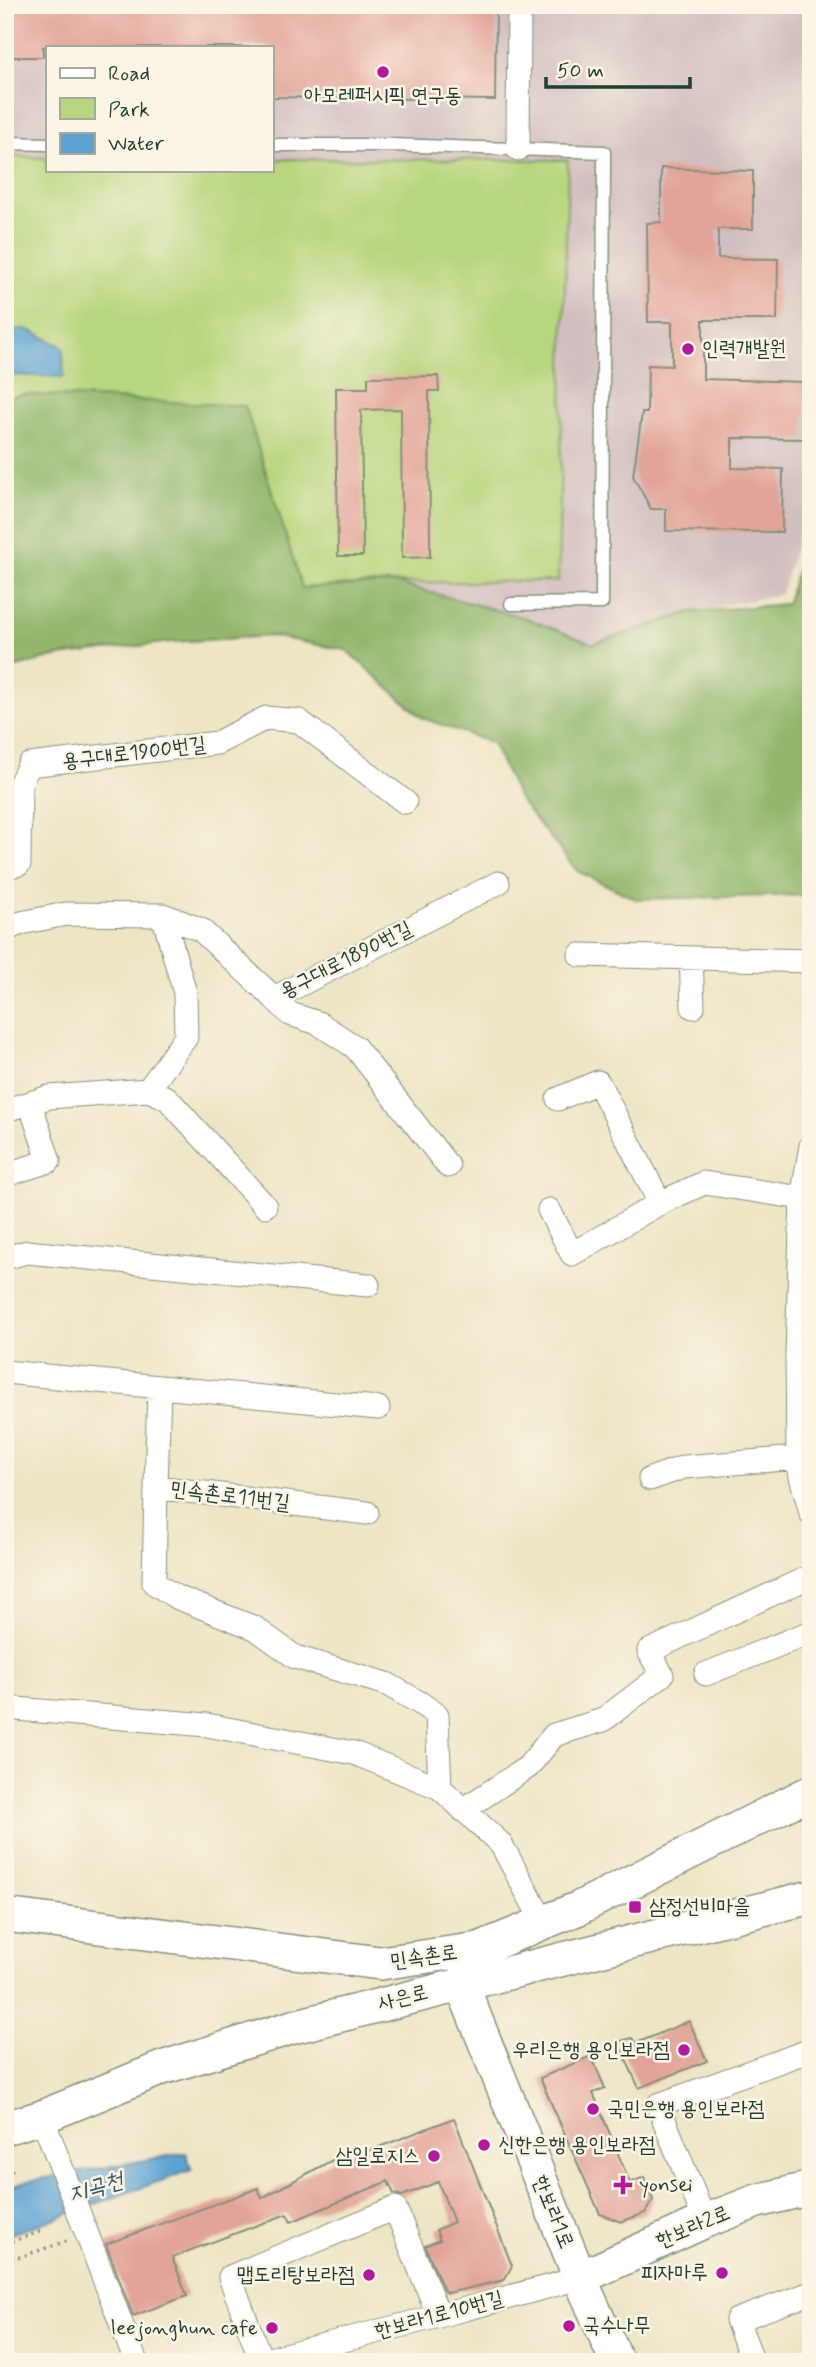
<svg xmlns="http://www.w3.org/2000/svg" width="816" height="2367" font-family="Mynerve,'Poor Story',sans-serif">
	<rect width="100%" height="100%" fill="#fcf5e5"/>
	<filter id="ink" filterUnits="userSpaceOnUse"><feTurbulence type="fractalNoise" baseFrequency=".0143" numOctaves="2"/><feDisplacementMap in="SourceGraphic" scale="14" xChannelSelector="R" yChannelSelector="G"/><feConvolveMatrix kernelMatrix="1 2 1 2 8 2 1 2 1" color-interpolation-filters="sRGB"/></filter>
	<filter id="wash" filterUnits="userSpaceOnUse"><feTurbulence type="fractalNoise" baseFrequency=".00686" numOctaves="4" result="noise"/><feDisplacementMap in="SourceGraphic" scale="28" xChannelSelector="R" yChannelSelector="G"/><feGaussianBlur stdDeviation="1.57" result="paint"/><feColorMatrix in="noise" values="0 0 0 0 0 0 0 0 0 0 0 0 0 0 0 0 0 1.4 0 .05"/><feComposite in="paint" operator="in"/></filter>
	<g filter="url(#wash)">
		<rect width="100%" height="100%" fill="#ede5c5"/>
		<path fill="#d2bfbf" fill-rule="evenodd" d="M5,5H811V493L781,594L691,612L593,644L526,618L395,583L302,588L23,394L5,399ZM47,47H271V170H47Z"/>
		<path fill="#b8d67d" stroke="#6c8a58" stroke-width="2" d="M5,156L47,158V170H271V159L568,160L558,581L395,583L302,588L245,406L5,399Z"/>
		<path fill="#92b76c" stroke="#587a50" stroke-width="2" d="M23,394L245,406L302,588L395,583L526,618L593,644L691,612L786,604L811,529V895L636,899L577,871L519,799L492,743L423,718L346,650L271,636L170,642L58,656L5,670V399Z"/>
		<path fill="#5ca3d2" stroke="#3e7083" stroke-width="2" d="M27,329L63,347L64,377L5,375V331Z
			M186,2153L192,2170L5,2236V2189L29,2181Z"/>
		<g id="blocks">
			<path fill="#e2a498" d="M5,5H496L495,100L271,97V47H43V57H5Z
				M661,168L753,171V229H718V258L778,259L777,320H703V379L805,382L804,439L732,438V468L783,469L782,532L666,531V509H651L633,476L642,413H647L648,365L672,366V322H648L647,223L661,222Z
				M438,376L439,391H429L430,557L402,558L401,409L361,410L363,556H338L336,388H368V377Z
				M689,2021L707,2061L639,2088L618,2042L632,2038L637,2043Z
				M591,2056L605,2088L593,2093L630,2183L644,2177L653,2200L645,2213L621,2222L600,2214L540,2078Z
				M454,2118L512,2266L504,2280L448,2293L444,2291L425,2246L440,2240L436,2230L454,2222L438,2182L402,2196L394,2194L388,2181L291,2222L287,2214L172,2257L187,2296L133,2316L106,2244L258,2188L262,2198L353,2149L356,2156Z"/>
		</g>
	</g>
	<g filter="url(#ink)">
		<use href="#blocks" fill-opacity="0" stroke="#86917c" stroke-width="2"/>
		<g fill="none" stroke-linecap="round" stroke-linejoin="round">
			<g stroke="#86917c" stroke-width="15">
				<path id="lane" d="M5,143L47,144
					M271,145H391L604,152L602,603L511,604"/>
			</g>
			<g stroke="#86917c" stroke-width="25">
				<path id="street" d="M518,149L519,5
					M5,867L19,864L20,784L29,765L217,743L266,718L299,721L405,802
					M5,930L21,923L66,914L163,915L201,930L274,998L498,883
					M580,955L811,961
					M691,958L693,1007
					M274,998L290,1014L318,1023L355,1047L448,1166
					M148,1090L186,1037L185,993L163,915
					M558,1099L598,1082L660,1203
					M30,1103L49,1097L148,1090L167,1098L265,1206
					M5,1110L30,1103L49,1161L5,1175
					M811,1146L802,1198L797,1355L798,1458L801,1477L811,1513
					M549,1210L572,1254L660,1203L704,1183L802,1198
					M5,1258L27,1252L368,1285
					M5,1372L378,1408
					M650,1479L684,1467L798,1458
					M156,1487L159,1388
					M367,1513L156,1487L154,1583L176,1597L255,1628L295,1657L387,1684L420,1703L437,1715L440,1788
					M706,1674L811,1632
					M5,1708L207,1725L354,1753L440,1788L501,1844L543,1922
					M463,1810L528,1767L554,1735L603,1720L662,1675L649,1651L811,1576
					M42,2117L136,2362
					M705,2221L658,2105L811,2050
					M261,2360L230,2277L395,2208L439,2316
					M257,2362L439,2316L580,2278
					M753,2362L737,2320L811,2293"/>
			</g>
			<g stroke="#86917c" stroke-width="36">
				<path id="secondary" d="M5,1915L380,1963L479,1949L579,1908L811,1792
					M461,1983L580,2278L617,2362
					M5,2128L42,2117L162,2068L293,2027L811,1897
					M580,2278L705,2221L757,2201L811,2188"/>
			</g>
			<path stroke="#86917c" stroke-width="3.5" stroke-dasharray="2 5" stroke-linecap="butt" d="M5,2173L18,2169
				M5,2244L44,2230
				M5,2256L17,2258
				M5,2262L70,2240"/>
			<use href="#lane" stroke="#fff" stroke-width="12"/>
			<use href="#street" stroke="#fff" stroke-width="23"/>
			<use href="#secondary" stroke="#fff" stroke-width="33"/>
		</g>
	</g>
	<g fill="#b5179e" stroke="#fcf5e5" stroke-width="2.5">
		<circle cx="383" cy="72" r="7"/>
		<circle cx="688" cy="349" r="7"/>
		<rect x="628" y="1900" width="14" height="14" rx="3.5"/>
		<circle cx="684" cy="2050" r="7"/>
		<circle cx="593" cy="2109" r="7"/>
		<circle cx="484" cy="2145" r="7"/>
		<circle cx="434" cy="2156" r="7"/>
		<path d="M619.5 2174.5h7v7h7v7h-7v7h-7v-7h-7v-7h7z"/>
		<circle cx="722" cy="2273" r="7"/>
		<circle cx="369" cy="2275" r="7"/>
		<circle cx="569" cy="2326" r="7"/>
		<circle cx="272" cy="2328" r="7"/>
	</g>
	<g text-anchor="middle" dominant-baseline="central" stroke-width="5" stroke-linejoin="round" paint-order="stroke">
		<g font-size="21" fill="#1f3d34" stroke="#fcf5e5" text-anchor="start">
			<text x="383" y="96" text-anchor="middle">아모레퍼시픽 연구동</text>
			<text x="702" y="349">인력개발원</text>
			<text x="649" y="1907">삼정선비마을</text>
			<text x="670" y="2050" text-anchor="end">우리은행 용인보라점</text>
			<text x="607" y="2109">국민은행 용인보라점</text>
			<text x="498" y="2145">신한은행 용인보라점</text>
			<text x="420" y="2156" text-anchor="end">삼일로지스</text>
			<text x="639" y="2185">yonsei</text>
			<text x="708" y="2273" text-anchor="end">피자마루</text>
			<text x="355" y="2275" text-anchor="end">맵도리탕보라점</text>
			<text x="583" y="2326">국수나무</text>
			<text x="258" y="2328" text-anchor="end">leejonghun cafe</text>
		</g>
		<g font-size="21" fill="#1f3d34" stroke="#fcf5e5">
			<text transform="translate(134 753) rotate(-7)">용구대로1900번길</text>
			<text transform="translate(346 960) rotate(-27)">용구대로1890번길</text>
			<text transform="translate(230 1496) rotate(7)">민속촌로11번길</text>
			<text transform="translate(424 1957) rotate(-8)">민속촌로</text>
			<text transform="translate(403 1998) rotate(-14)">사은로</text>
			<text transform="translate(553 2212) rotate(68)">한보라1로</text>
			<text transform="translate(693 2227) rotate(-23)">한보라2로</text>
			<text transform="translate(439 2315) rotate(-15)">한보라1로10번길</text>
		</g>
		<g font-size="23" font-style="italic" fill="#315c63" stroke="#fcf5e5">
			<text transform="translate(96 2188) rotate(-16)">지곡천</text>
		</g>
	</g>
	<rect width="816" height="2367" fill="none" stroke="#fcf5e5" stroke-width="28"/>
	<rect x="46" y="46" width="228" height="126" fill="#fcf5e5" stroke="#a4ab9e" stroke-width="2"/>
	<rect x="60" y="68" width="35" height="10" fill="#ffffff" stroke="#a4ab9e" stroke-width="2"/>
	<text x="108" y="80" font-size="21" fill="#1f3d34">Road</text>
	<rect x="60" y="98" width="35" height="21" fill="#b8d67d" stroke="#a4ab9e" stroke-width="2"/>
	<text x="108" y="116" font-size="21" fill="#1f3d34">Park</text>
	<rect x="60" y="133" width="35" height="21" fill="#5ca3d2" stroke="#a4ab9e" stroke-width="2"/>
	<text x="108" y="150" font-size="21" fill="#1f3d34">Water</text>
	<path d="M546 77v10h144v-10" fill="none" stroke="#1f3d34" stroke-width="3.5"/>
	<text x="557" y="77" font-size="21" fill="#1f3d34" stroke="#fcf5e5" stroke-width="5" paint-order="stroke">50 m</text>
</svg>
